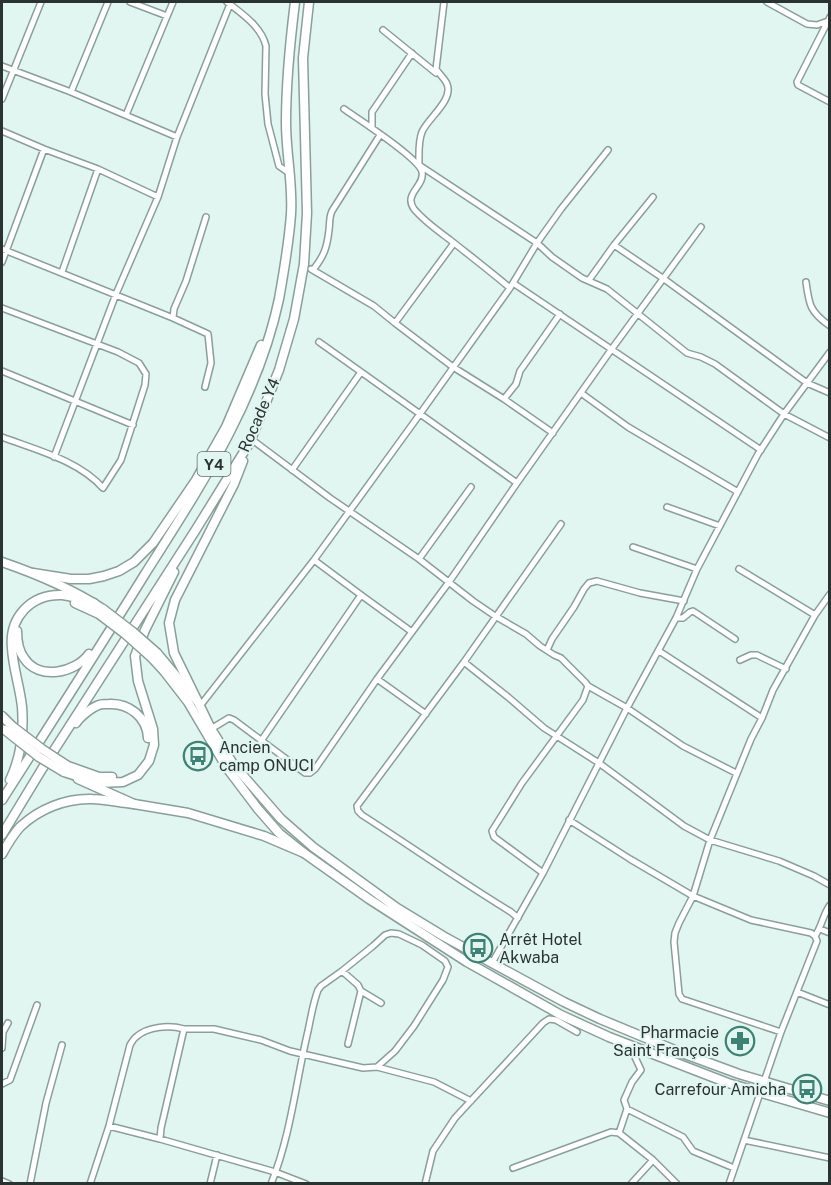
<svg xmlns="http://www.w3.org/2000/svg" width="831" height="1185" font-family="'Public Sans',sans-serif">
	<rect width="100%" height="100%" fill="#e1f6f1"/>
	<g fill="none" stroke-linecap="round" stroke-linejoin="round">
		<g stroke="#8b9f9a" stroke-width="8">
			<path id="minor" d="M130,2L167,16
				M227,2C242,14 261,26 266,46L265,94L268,124L279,166L289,173
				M444,2L436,69C439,74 445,79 447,84C454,100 427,119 422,132C418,142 419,154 419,165L537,243L552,257L582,278L607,289L687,353L701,357L715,364L784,414L830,438
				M767,2L807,24L817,25L828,21L830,17
				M828,21L797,82L798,85L830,102
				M383,30L436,73
				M2,66L71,92L177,137
				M71,92L108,2
				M2,99L41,2
				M344,109C358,119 419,158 422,172C425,186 403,194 414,209C424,221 437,230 449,239C469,255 490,271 510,288
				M126,115L173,2
				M372,128V112L412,53
				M2,131L44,149L98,169L158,197
				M454,243L395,323L453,367L504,399L553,433
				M614,245L664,279L807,383L830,393
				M2,249L173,318L208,334L211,363L205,387
				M2,262L44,149
				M311,269L374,306L395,323
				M313,270C324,256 327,248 329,230C330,223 329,217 332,211L380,135
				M62,272L98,169
				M589,280L614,245L653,197
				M806,282C809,305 810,312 830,326
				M513,283L761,450
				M2,308L118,352L139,363L146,374L145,385L121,460L103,488C78,460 36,450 2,437
				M173,318L174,309L186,281L206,217
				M830,352L784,414L758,454L697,569L676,618L627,708L599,763L684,826L710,840L779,861L814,876L830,885
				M2,371L133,425
				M581,393L628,427L738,492
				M504,399L516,384L520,371L560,314
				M251,439L330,498L419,559L473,601L495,616L526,634L540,646L554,655L561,658L585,682L588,686L583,700L522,783L492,831L494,837L543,873
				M54,457L116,294L158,197L177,137L230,4
				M292,470L361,372
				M517,483L611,350L701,227
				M667,507L720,526
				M633,547L697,569
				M419,559L471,487
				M314,560L361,595
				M739,569L815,615
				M676,618H683L690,612L693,611L735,639
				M547,650L552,639L574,607L584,589L589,583L597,581L640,593L684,601
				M659,651L762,718
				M740,660L751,655H757L786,669
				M464,662L508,697L544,728L599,763L543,873L492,963
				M377,679L426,714
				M588,686L627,708L683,746L736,773
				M200,706L314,560L412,425L510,288L537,243L561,209L608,150
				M211,729L229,718L234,720L305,773H310L315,769L377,679L449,582L517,483L319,342
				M261,741L361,595L412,632
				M569,820L630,859L693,896L751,920L811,933L815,936
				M518,918L511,912C460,881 412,847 362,815L358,811L357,806L464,662L561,524
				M820,929L830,933
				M342,971L358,985L361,991L348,1044
				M361,991L381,1003
				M797,992L830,1005
				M781,1032L682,999L679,994L674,942L675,933L679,923L693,896L710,840L751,739L762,718L773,690L815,615L830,594
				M634,1047L633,1053L641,1070L632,1082L624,1100L627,1109L619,1133L653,1160L677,1184
				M2,1048L3,1032L8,1023
				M2,1084L10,1080L37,1005
				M627,1109L683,1137L693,1151L734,1168
				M109,1126L160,1139L161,1128L184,1029H214L261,1040L290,1051L363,1068L377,1067L434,1082L471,1101
				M160,1139L275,1172L306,1184
				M744,1140L830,1158
				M513,1168L611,1132L619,1133
				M2,1181L9,1184
				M30,1184L46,1103L62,1045
				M90,1184L109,1126L130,1045C132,1042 133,1039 136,1037C148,1026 170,1025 184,1029
				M210,1184L217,1155
				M271,1184C291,1135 296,1081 308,1031C311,1017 313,1003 318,990L321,986L342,971L373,946L385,935L391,933L399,934L422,945L445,961L448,967L443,980L414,1026L395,1051L377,1067
				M425,1184L433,1151L455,1118L543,1023L549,1019L556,1020L577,1032
				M631,1184L653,1160
				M729,1184L781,1032L817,941L815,936C822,926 823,914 830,905"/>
		</g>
		<g stroke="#8b9f9a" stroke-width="11">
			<path id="primary" d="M2,562C37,574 72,589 103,609
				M157,653L198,702L211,729L233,764L281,819L313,847L397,908L443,936L492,963L564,1002L600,1019L682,1053L739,1074L830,1101
				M78,779L134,804L188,813L264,836L304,853L369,899L467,962L561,1015L609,1037L728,1083L830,1113"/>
		</g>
		<g stroke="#8b9f9a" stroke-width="11">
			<path id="trunk" d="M33,573L71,579H89L104,576L119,571L134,562L153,543L196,480L226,427L261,345
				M75,603L99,614
				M17,631C17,641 18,650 24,658C39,681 75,673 89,654
				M152,658L164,671L188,702L227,768L258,809L279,833L304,853
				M198,702L174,653L169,623L175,600L234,484L243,461
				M2,716L12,726
				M76,723C80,717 92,707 99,705C100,704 108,704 109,704C129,703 147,717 148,738
				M68,766L99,777H112
				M64,772L98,783L123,782L138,775L149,761L154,745L153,729L138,681L135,656L145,630L174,572
				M10,780C21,757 24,733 22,707C20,687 13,668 12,648C9,617 31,594 62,595C73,596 84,600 94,603
				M2,800C50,725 98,650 145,574C200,487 257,402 279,299C284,271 289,242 291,214C293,184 286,153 286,123C286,82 290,42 295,2
				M2,835L42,769L195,531L250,442L279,370L294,319L304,264L307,213L303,58L309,2
				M2,854C7,845 13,835 20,827C39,809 66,798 92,799C106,799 120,803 134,804"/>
		</g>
		<use href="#minor" stroke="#fff" stroke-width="5"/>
		<use href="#primary" stroke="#fff" stroke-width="8"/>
		<use href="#trunk" stroke="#fff" stroke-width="8"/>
		<g stroke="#8b9f9a" stroke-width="11" stroke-linecap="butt">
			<path id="primary-bridge" d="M103,609L133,632L157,653
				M5,730L39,757L64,772"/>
		</g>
		<g stroke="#8b9f9a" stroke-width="11" stroke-linecap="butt">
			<path id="trunk-bridge" d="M99,614L124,633L152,658
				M12,726L42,749L68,766"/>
		</g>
		<use href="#primary-bridge" stroke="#fff" stroke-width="8"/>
		<use href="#trunk-bridge" stroke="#fff" stroke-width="8"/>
	</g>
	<defs>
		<g id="bus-ring" transform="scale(1.5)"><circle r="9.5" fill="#e1f6f1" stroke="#3e8175" stroke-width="1.5"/><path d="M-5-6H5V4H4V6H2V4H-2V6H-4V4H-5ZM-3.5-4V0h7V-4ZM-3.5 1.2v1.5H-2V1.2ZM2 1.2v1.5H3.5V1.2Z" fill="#3e8175"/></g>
		<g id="pharmacy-ring" transform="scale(1.5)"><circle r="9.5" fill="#e1f6f1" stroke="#3e8175" stroke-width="1.5"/><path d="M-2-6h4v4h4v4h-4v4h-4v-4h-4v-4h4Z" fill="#3e8175"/></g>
	</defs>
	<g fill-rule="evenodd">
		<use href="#bus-ring" x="198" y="756"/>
		<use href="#bus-ring" x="478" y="948"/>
		<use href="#pharmacy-ring" x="740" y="1041"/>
		<use href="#bus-ring" x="807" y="1089"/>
	</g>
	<g text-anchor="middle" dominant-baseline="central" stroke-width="4.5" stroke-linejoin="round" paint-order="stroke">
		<rect fill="#e1f6f1" stroke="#626e6b" stroke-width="1.5" x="197.5" y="452" width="33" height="24" rx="4.5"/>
		<g font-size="15" font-weight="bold" fill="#2b3331">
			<text x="214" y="464">Y4</text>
		</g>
		<g font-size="16" fill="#2b3331" stroke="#e1f6f1">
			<text transform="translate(259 415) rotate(-66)">Rocade Y4</text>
		</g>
		<g font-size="16" fill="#2b3331" stroke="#e1f6f1" text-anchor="start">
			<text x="219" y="747">Ancien<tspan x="219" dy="18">camp ONUCI</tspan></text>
			<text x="499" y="939">Arrêt Hotel<tspan x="499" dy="18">Akwaba</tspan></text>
			<text x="719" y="1032" text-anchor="end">Pharmacie<tspan x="719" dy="18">Saint François</tspan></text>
			<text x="786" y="1089" text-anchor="end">Carrefour Amicha</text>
		</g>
	</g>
	<rect width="831" height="1185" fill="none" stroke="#2b3331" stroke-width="6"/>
</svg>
